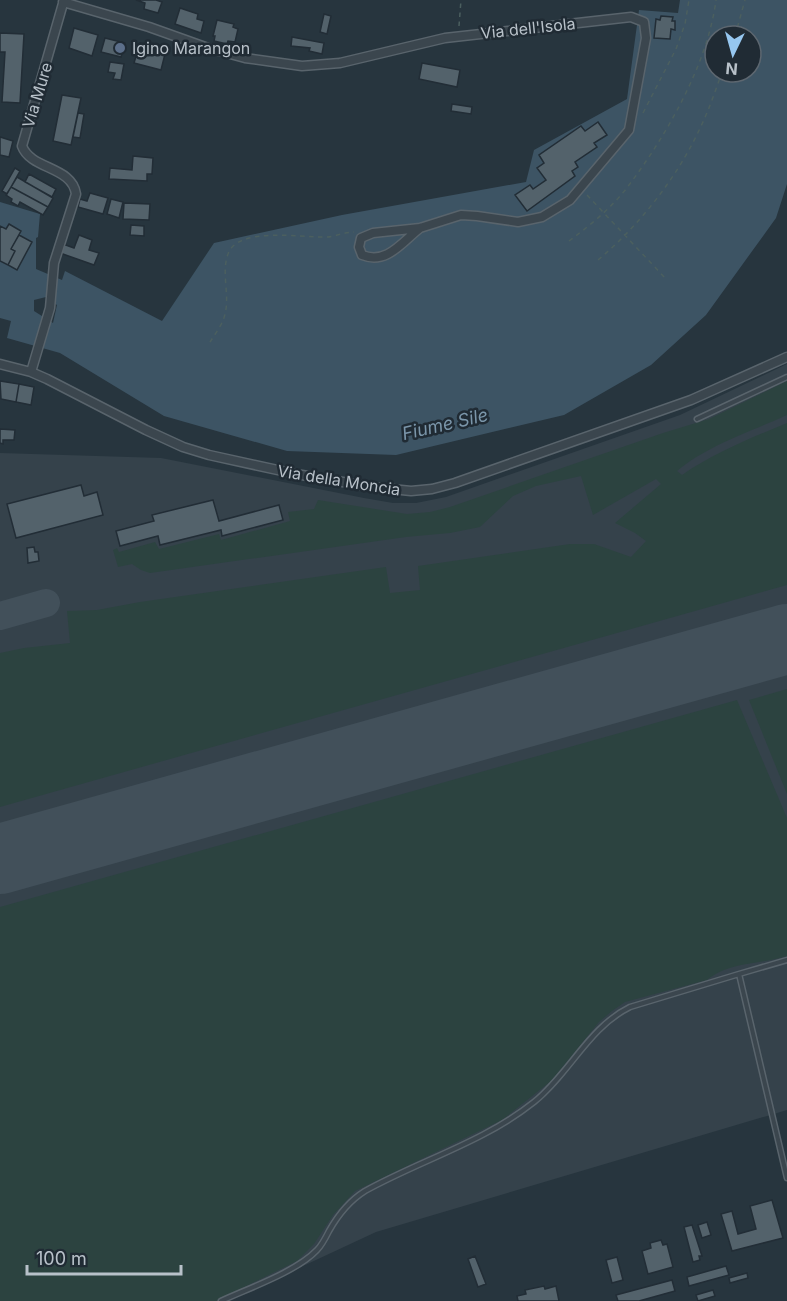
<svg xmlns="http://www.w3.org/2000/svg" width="787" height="1301" font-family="Inter,sans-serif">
	<rect width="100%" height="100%" fill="#27353e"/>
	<path fill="#35424b" d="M787,364V1110L376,1232L228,1301H0V453L161,458L364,498L393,503H416L446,497L680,415Z"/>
	<path fill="#2c4340" d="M787,381V415C752,431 706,446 677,471L682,475C714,453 751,438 787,423V585L0,807V653L24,648L70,643L67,611L97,610L140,602L386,567L390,593L420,590L418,566L570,544H594L631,557L646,541L635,533L615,523L661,484L656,479L593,515L581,476L536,486L513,496L480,527L450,533L406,537L150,573L141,570L132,564L118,567L113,550L117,548L119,552L155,542L159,549L219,534L221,540L290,521L288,512L314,509L318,500L407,514L430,512L450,507L663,433L709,419Z
		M787,689V794L749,700Z
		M737,700L787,818V956C760,965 730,961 707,980L625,1002L612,1011L599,1022L551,1081L502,1120L355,1191L333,1215L314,1244L297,1261L216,1301H0V907Z"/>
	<path fill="#3d5464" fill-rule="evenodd" d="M680,0H787V184L776,218L706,315L651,365L564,415L396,455L287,451L164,416L60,353L7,338L11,321L0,318V202L40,214L38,237L36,238V269L62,280L65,271L162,321L214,243L342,215L526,182L534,150L627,99L639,10L678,13ZM715,36H751V72H715ZM46,297L57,305L53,323L34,311V300Z"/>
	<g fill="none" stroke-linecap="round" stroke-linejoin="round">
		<path stroke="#42505a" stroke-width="28" d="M0,616L46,603"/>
		<path stroke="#42505a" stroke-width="70" d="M0,859L787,639"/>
	</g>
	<path fill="#53626b" stroke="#222d36" stroke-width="1.5" d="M136,0H156L162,2L158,13L144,9L145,3Z
		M180,8L198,14L197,19L204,21L201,33L175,24Z
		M324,14L331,16L327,34L320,32Z
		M661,16L673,17L672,21H675V30L671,29L670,39L654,38L656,19L660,20Z
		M217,20L234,24L233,27L238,29L235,42L228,41L227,44L214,41L215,36H213Z
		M74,28L98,35L92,56L69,48Z
		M0,33L24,34L20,103L2,102L5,52H0Z
		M292,37L324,43L322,54L309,51L310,48L291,46Z
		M105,38L125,43L121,57L101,52Z
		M140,43L166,50L161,70L134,63Z
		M110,62L124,64L121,80L113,79L115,73L108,72Z
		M422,63L460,70L457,87L419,79Z
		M62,95L81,98L71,145L53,141Z
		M452,104L472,107L471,114L451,111Z
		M78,113L84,114L80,138L73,137Z
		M598,122L607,135L594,143L597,147L575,162L578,167L572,171L575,176L527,211L515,195L530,185L533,189L546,180L537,168L544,163L539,155L581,126L585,131Z
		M0,137L13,141L9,157L0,155Z
		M133,156L153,158L152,174H147V181L109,179L110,168L132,170Z
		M15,168L20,171L7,194L2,191Z
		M29,174L56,189L52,197L25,182Z
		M17,177L53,198L48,207L11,187Z
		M11,187L48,207L43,215L20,202L18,206L11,202L12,199L6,195Z
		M90,193L108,198L103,214L78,207L80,199L87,201Z
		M111,199L123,202L119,218L107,214Z
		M124,203L150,204L149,220L123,219Z
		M9,224L21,231L11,249L15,251L8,265L0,261V226L6,229Z
		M131,225L144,226V236L130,235Z
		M19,235L32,242L17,270L8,265L15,251L11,249Z
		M79,235L92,240L89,250L99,253L94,265L60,253L63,244L74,248Z
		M0,381L19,384L16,402L1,399Z
		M19,384L34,387L31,405L16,402Z
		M0,429L15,430L14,440H3V444L0,443Z
		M81,485L84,496L97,492L103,515L16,538L7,504Z
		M213,500L219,521L279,505L283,520L222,536L221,530L160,545L158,536L120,546L116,531L154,521L152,515Z
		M34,547L35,552H38L39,561L28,563L27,548Z
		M772,1200L783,1238L732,1251L721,1214L732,1211L738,1234L756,1229L750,1206Z
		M707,1222L711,1235L702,1238L698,1225Z
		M692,1225L702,1256H699L700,1260L693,1262L684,1227Z
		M661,1240L663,1245L667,1244L673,1267L648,1274L642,1251L651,1248L650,1243Z
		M475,1256L486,1284L478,1287L468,1259Z
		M617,1257L623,1280L612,1283L606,1260Z
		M726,1266L729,1275L689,1286L687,1277Z
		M747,1273L748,1278L730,1283L729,1278Z
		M672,1280L675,1291L639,1301H618L616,1295Z
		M544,1286L545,1289L556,1286L559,1301H518L517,1296L526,1294L525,1290Z
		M713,1290L715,1296L698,1301L696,1295Z"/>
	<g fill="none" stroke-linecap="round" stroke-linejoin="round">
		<g stroke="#59646c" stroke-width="7">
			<path id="lane" d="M697,419L787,377
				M787,960L739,974L787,1178
				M221,1301C249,1288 296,1272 317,1250C322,1245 326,1237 329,1231C338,1215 349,1201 365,1191C421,1160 484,1142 534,1102C569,1074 589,1027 630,1007L739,974"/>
		</g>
		<g stroke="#59646c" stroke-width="11">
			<path id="street" d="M63,2L149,27L208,48L245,58L302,66L340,63L445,38L631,17L644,22L646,38L629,130L570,200L542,217L518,222L477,216L461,215L420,228L373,233L361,238L359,247L362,255C387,265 402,242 420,228
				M0,364L31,372L47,379L146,430L183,447L209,455L296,474L372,487L411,491L432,489L455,483L691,400L787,357
				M31,372L50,308L54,263L76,194C72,166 31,170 22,146L64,0"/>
		</g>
		<path stroke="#4b5f5f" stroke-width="1.5" stroke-dasharray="4.5 4.5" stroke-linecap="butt" d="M459,26L461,0
			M735,36L745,0
			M643,113L676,49L685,24L689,0
			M587,195L667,280
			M569,241C592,224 615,205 632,181C669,131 708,62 716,0
			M598,260C641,224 679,175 702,124C710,107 716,89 722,72
			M210,342C215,334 223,324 225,314C230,295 221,273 228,254C237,227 299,237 322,237C333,238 343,232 354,232"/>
		<use href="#lane" stroke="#3b464e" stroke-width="4"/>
		<use href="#street" stroke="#3b464e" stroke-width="8"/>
	</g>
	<circle fill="#5c6f8a" stroke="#202b34" stroke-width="2" cx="120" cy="48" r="6"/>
	<g text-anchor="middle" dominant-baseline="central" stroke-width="5" stroke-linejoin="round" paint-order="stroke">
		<g font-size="16" fill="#b8c1c9" stroke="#202b34">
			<text transform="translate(528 28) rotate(-6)">Via dell'Isola</text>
			<text transform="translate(37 95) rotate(-73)">Via Mure</text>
			<text transform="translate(339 480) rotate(9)">Via della Moncia</text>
		</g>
		<g font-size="16" fill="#b8c1c9" stroke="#202b34" text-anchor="start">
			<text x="132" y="48">Igino Marangon</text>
		</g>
		<g font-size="18" font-style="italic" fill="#7b96aa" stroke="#202b34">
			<text transform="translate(445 424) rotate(-13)">Fiume Sile</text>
		</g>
	</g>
	<g transform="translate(733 54) rotate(185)"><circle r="28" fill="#202b34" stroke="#5d6770" stroke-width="1.5"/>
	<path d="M0-4.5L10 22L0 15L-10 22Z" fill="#96c7f0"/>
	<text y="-9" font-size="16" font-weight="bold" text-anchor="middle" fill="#b8c1c9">N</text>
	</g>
	<path d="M27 1265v9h154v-9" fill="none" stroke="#b8c1c9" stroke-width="3"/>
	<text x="36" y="1265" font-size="18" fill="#b8c1c9" stroke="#202b34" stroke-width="4.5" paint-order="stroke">100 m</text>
</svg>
